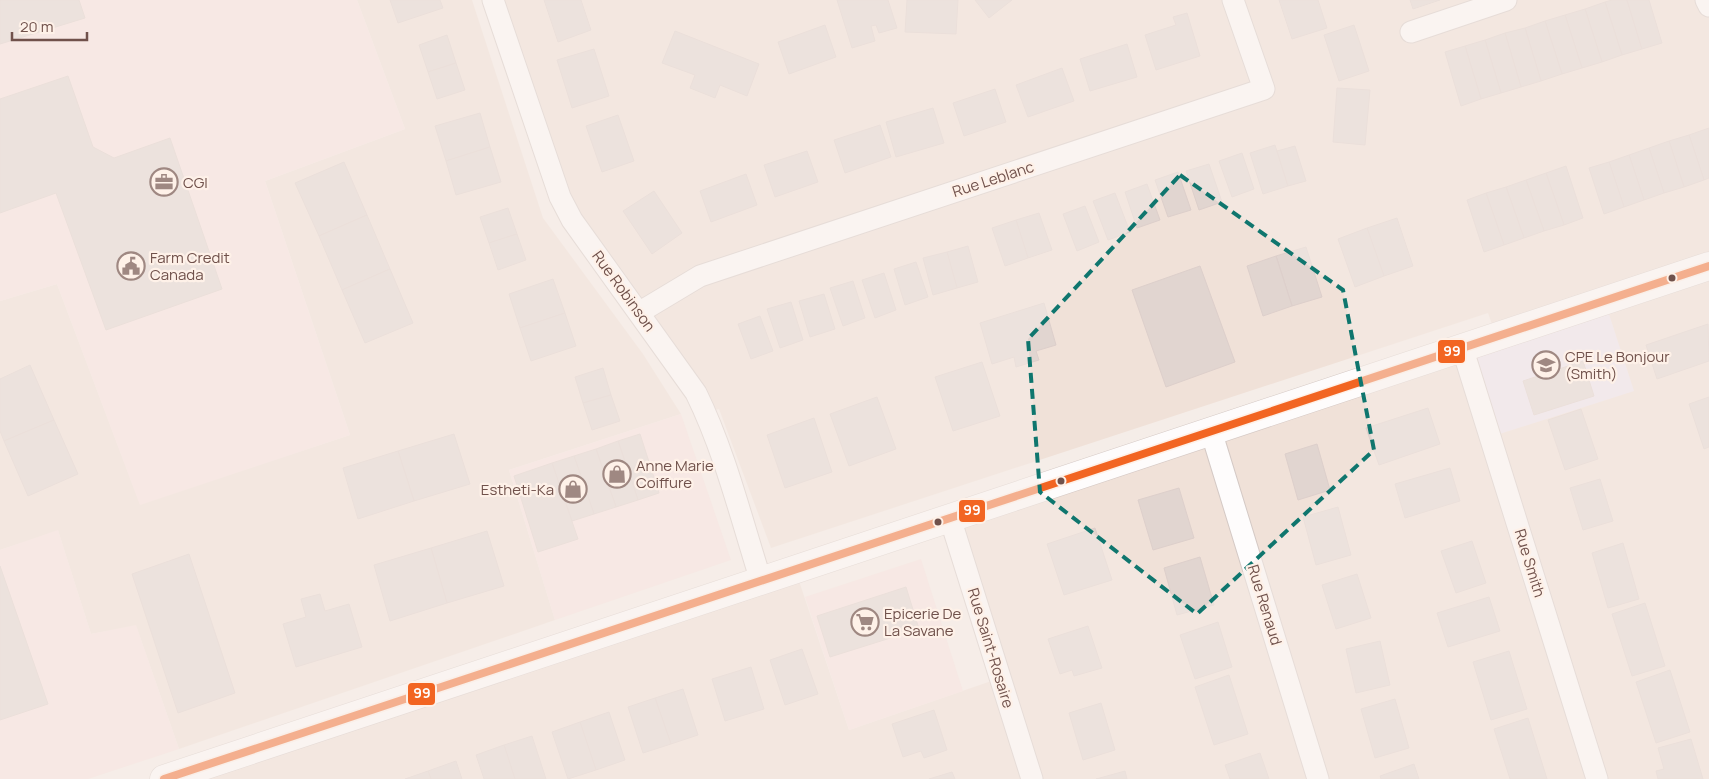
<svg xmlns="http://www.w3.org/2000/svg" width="1709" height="779" viewBox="0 0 1709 779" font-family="Manrope,sans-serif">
<rect width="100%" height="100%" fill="#f5ede8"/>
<!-- residential -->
<g fill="#f0e1d8">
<polygon points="357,0 472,0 543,218 643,354 681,414 509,470 555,620 179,749 136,626 91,634 58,531 0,550 0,301 57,284 140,504 350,435 265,181 405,129"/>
<polygon points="493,0 1706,0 1709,6 1709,779 164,779 795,569 849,730 1000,678 950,518 1496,336 1488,313 771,548 719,409 705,413 572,220"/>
</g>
<!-- commercial -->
<g fill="#f8e3df">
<polygon points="0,0 357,0 405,129 265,181 350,435 140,505 57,284 0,301"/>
<polygon points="681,414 731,560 555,620 509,470"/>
<polygon points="58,530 91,634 136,625 179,749 88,779 0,779 0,550"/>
<polygon points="921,559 963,691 849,730 805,597"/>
</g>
<!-- education -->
<polygon fill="#eee5f0" points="1605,302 1634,391 1490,437 1462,347"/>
<!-- building -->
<g fill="#e1d5d0" stroke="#ddcfcb">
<polygon points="0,0 79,0 85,18 0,44"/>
<polygon points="390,0 440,0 443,8 398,23"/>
<polygon points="544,0 581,0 591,30 558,42"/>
<polygon points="837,0 888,0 897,28 879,33 876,25 871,26 875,41 852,48"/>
<polygon points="907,0 958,0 956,34 905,32"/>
<polygon points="975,0 1012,0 989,18"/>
<polygon points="1279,0 1318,0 1327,28 1292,39"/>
<polygon points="1410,0 1440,0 1413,9"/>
<polygon points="1612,0 1627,0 1642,49 1622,55 1605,2"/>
<polygon points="1627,0 1649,0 1662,43 1642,49"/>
<polygon points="1605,2 1622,55 1602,62 1585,9"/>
<polygon points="1585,9 1602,62 1582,68 1565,15"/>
<polygon points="1187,13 1200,56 1156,70 1145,35 1176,25 1173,17"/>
<polygon points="1565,15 1582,68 1562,74 1545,21"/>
<polygon points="1545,21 1562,74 1541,81 1525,28"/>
<polygon points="825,25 836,57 789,74 778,42"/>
<polygon points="1354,25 1369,71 1339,81 1324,35"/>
<polygon points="1525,28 1541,81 1521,87 1505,33"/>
<polygon points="675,31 759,64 747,96 720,85 715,98 690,88 695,75 662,63"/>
<polygon points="1505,33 1521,87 1501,93 1485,40"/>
<polygon points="447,35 456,63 428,72 419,45"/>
<polygon points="1485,40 1501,93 1481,99 1465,46"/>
<polygon points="1127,44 1137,77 1090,91 1080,59"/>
<polygon points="1465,46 1481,99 1461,106 1445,52"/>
<polygon points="594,49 609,96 572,108 557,60"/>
<polygon points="456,63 465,90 437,99 428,72"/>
<polygon points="1062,68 1074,101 1028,117 1016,85"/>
<polygon points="68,76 93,147 114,158 170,138 222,289 106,330 56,193 0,213 0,99"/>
<polygon points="1337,88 1370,90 1365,145 1333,142"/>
<polygon points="995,89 1006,122 964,136 953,103"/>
<polygon points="933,108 944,143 896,157 886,122"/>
<polygon points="480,113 490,147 446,161 435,126"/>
<polygon points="618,115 634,161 602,172 586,126"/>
<polygon points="880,125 891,157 845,173 834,140"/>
<polygon points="1709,128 1709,178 1704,180 1689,135"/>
<polygon points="1689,135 1704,180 1684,187 1669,141"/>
<polygon points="1669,141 1684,187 1664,193 1649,148"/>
<polygon points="1275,145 1288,186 1263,194 1250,153"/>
<polygon points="1295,146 1306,181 1288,186 1277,151"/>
<polygon points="490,147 501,182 456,195 446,161"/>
<polygon points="1649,148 1664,193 1644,200 1629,155"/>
<polygon points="807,151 818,182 775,197 764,165"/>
<polygon points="1242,153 1254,189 1232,197 1219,161"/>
<polygon points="1629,155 1644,200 1624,207 1609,162"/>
<polygon points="344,162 367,215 319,236 295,183"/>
<polygon points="1609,162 1624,207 1604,214 1589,168"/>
<polygon points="1209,164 1222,202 1199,210 1186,171"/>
<polygon points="1566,166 1583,218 1564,225 1546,173"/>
<polygon points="1178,172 1191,210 1168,217 1155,180"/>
<polygon points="1546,173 1564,225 1544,231 1526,180"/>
<polygon points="746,174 757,205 711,222 700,191"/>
<polygon points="1526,180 1544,231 1524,238 1506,187"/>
<polygon points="1147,184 1160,220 1137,228 1125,192"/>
<polygon points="1506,187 1524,238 1504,245 1486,193"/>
<polygon points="654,191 682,233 652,254 623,211"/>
<polygon points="1115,193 1130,232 1108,240 1093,201"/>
<polygon points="1486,193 1504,245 1484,252 1467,200"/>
<polygon points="1085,206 1099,242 1077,251 1063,214"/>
<polygon points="508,208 517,234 489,243 480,217"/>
<polygon points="1039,213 1052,250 1028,258 1016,220"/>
<polygon points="367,215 390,269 342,290 319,236"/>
<polygon points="1397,218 1413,266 1384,276 1367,228"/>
<polygon points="1016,220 1028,258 1005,266 992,228"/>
<polygon points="1367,228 1384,276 1355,287 1338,239"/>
<polygon points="517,234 526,260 498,270 489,243"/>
<polygon points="968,246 978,282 957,288 947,252"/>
<polygon points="1306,247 1322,297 1292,306 1276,256"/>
<polygon points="947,252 957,288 933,295 923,258"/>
<polygon points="1276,256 1292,306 1263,316 1247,266"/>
<polygon points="916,262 928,297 905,305 894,269"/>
<polygon points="1200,266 1235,362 1166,387 1132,290"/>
<polygon points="390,269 413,323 365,343 342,290"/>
<polygon points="884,273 896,310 875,318 862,280"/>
<polygon points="553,279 565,313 520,328 509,294"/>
<polygon points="853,281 865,318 843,326 830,288"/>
<polygon points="824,294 835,329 810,337 799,301"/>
<polygon points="791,302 803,340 780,348 767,309"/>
<polygon points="1044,303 1056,345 1036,351 1039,360 1016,367 1014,357 992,364 980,323"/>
<polygon points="565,313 576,346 531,361 520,328"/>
<polygon points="760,316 773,351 751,359 738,324"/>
<polygon points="1708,324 1709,361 1657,379 1646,345"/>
<polygon points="1583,361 1594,396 1534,415 1523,381"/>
<polygon points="982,362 1000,416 953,431 935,377"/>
<polygon points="30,365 54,420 4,441 0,431 0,379"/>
<polygon points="603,368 611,395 583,403 575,377"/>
<polygon points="611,395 620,421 592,430 583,403"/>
<polygon points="877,397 896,449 849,466 830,414"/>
<polygon points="1709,397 1709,447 1704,449 1689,404"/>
<polygon points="1428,408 1440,444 1379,465 1366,428"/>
<polygon points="1581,409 1598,459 1565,470 1548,420"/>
<polygon points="814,418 832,472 785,488 767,435"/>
<polygon points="54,420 78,474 28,496 4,441"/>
<polygon points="454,434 470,484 414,501 398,451"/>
<polygon points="640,434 659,493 638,500 618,441"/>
<polygon points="618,441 638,500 616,507 596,449"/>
<polygon points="1317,444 1330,490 1298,500 1285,454"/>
<polygon points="596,449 616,507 594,514 574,456"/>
<polygon points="398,451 414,501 358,519 343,468"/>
<polygon points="574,456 594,514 572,521 552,463"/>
<polygon points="552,463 578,539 538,552 514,476"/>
<polygon points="1450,468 1460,501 1405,518 1395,484"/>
<polygon points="1600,479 1613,521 1583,530 1570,488"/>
<polygon points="1179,488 1194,538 1153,550 1138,500"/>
<polygon points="1338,507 1351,555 1316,565 1303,517"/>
<polygon points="1095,528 1112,580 1064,595 1047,544"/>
<polygon points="487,531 504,586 447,603 431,548"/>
<polygon points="1472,541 1486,583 1456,593 1441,551"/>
<polygon points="1623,543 1639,599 1608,608 1592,553"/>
<polygon points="431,548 447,603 390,621 374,565"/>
<polygon points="189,554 235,693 178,713 132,574"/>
<polygon points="1200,557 1214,605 1177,615 1164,568"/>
<polygon points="0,566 48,704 0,720"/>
<polygon points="1357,574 1371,618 1336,629 1322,585"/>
<polygon points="906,587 919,629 830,657 817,616"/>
<polygon points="320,594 325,611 349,604 362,647 296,667 283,624 306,617 301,599"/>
<polygon points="1489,597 1500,631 1448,647 1437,613"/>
<polygon points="1645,603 1665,666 1632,676 1612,614"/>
<polygon points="1218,622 1232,667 1195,679 1180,635"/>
<polygon points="1088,626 1102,668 1074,676 1072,670 1060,674 1048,639"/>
<polygon points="1380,641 1390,685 1356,693 1346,649"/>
<polygon points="802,649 818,694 785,705 770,660"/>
<polygon points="1509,651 1527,709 1491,720 1473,662"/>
<polygon points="751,667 764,709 725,721 712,679"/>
<polygon points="1670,670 1690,732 1656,743 1636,682"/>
<polygon points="1229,675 1248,734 1214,745 1195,687"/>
<polygon points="683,689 698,735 671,744 655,698"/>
<polygon points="655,698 671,744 643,753 628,707"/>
<polygon points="1395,699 1409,748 1375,758 1361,709"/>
<polygon points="1101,703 1115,750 1083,760 1069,713"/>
<polygon points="934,710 947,750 924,758 921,751 903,757 892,724"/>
<polygon points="609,712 625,760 596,770 580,722"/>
<polygon points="1528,718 1547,779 1510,779 1494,729"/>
<polygon points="580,722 596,770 568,779 552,732"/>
<polygon points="532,736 546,779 515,779 504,745"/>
<polygon points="1691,739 1703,779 1658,779 1656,771 1664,769 1658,748"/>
<polygon points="504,745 515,779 484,779 476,755"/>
<polygon points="1260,753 1269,779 1230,779 1225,765"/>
<polygon points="456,761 462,779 431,779 428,771"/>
<polygon points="1414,764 1419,779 1381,779 1380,776"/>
<polygon points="428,771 431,779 405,779"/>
<polygon points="1125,771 1127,779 1096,779"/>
<polygon points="952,772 955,779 929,779"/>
</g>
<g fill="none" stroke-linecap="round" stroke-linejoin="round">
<!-- street casing -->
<g stroke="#d4c9c5" stroke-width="23">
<g id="street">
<path d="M493,0L560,197L572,220L696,393C725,452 741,518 761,581"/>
<polyline points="1706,0 1709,6"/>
<polyline points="1411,32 1506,0"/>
<polyline points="640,312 700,276 1264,89 1233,0"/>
<polyline points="1462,347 1597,779"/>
<polyline points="1211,431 1318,779"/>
<polyline points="950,518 1032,779"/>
</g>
</g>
<!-- secondary casing -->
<g stroke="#d4c8c4" stroke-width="29">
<polyline id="secondary" points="164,779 1709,266"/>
</g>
<!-- street -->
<use href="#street" stroke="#fefcfc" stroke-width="21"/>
<!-- secondary -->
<use href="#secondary" stroke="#fefcfc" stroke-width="28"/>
<!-- bus-1 casing -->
<g stroke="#fef1e8" stroke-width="11">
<polyline id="bus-1" points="164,779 1709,266"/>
</g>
<!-- bus-1 -->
<use href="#bus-1" stroke="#f26522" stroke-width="8"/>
</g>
<!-- marked area -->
<path d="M0 0H1709V779H0ZM1180,175L1343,290L1374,450L1197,614L1040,492L1028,339Z" fill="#f5ede8" fill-opacity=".55" fill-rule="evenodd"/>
<path fill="none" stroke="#0f766e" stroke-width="4" stroke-dasharray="10 6" stroke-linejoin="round" d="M1180,175L1343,290L1374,450L1197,614L1040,492L1028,339Z"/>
<!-- icons -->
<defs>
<g id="office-ring" transform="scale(1.4375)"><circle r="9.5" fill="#fef1e8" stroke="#9f8882" stroke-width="1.5"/><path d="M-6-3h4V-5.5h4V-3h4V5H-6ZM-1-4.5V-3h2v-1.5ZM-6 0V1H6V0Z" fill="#9f8882"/></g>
<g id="civic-ring" transform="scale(1.4375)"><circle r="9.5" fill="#fef1e8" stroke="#9f8882" stroke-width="1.5"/><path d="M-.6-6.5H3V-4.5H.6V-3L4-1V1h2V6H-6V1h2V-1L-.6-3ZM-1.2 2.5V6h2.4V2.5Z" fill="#9f8882"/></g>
<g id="school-ring" transform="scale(1.4375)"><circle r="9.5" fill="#fef1e8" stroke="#9f8882" stroke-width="1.5"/><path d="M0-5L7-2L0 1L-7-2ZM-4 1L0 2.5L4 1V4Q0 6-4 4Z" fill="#9f8882"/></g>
<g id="shop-ring" transform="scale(1.4375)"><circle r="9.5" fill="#fef1e8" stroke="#9f8882" stroke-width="1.5"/><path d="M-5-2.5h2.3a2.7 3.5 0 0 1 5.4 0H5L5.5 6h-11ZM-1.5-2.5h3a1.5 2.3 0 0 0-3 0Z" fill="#9f8882"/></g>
<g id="supermarket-ring" transform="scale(1.4375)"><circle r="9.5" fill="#fef1e8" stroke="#9f8882" stroke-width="1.5"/><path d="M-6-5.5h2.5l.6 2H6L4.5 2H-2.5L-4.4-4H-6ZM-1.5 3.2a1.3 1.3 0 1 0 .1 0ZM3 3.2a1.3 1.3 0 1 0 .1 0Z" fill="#9f8882"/></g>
</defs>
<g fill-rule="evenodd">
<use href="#office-ring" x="164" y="182"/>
<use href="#civic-ring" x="131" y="266"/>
<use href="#school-ring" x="1546" y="365"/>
<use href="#shop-ring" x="617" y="474"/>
<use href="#shop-ring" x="573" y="489"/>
<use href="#supermarket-ring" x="865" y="622"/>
</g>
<!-- markers -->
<g fill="#70514b" stroke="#fef1e8" stroke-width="2">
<circle cx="1672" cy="278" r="4.5"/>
<circle cx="1061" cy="481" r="4.5"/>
<circle cx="938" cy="522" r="4.5"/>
</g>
<g text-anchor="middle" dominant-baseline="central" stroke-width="4.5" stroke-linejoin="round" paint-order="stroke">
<!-- street labels -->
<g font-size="15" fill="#70514b" stroke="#fef1e8">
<text transform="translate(993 179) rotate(-18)">Rue Leblanc</text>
<text transform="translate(624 291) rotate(54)">Rue Robinson</text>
<text transform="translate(1530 563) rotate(73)">Rue Smith</text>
<text transform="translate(1265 605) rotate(73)">Rue Renaud</text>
<text transform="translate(991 648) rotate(73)">Rue Saint-Rosaire</text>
</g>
<!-- poi labels -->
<g font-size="15" fill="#70514b" stroke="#fef1e8" text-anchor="start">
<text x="183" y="182">CGI</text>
<text x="150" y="257">Farm Credit<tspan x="150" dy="17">Canada</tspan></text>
<text x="1565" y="356">CPE Le Bonjour<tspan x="1565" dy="17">(Smith)</tspan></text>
<text x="636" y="465">Anne Marie<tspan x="636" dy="17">Coiffure</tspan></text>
<text x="554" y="489" text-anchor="end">Estheti-Ka</text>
<text x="884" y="613">Epicerie De<tspan x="884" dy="17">La Savane</tspan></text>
</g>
</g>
<g stroke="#fef1e8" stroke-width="2">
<rect x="1437" y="339" width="29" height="25" rx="5" fill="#f26522"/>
<rect x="958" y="499" width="28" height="24" rx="5" fill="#f26522"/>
<rect x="407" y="682" width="29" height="24" rx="5" fill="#f26522"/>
</g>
<g font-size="14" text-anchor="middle" font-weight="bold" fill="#fff">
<text x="1452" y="356">99</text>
<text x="972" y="515">99</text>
<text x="422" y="698">99</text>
</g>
<!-- scale -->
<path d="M12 32v8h75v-8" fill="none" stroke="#70514b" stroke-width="2.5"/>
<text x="20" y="32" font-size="15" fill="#70514b" stroke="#fef1e8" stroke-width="4" paint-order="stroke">20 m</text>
</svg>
